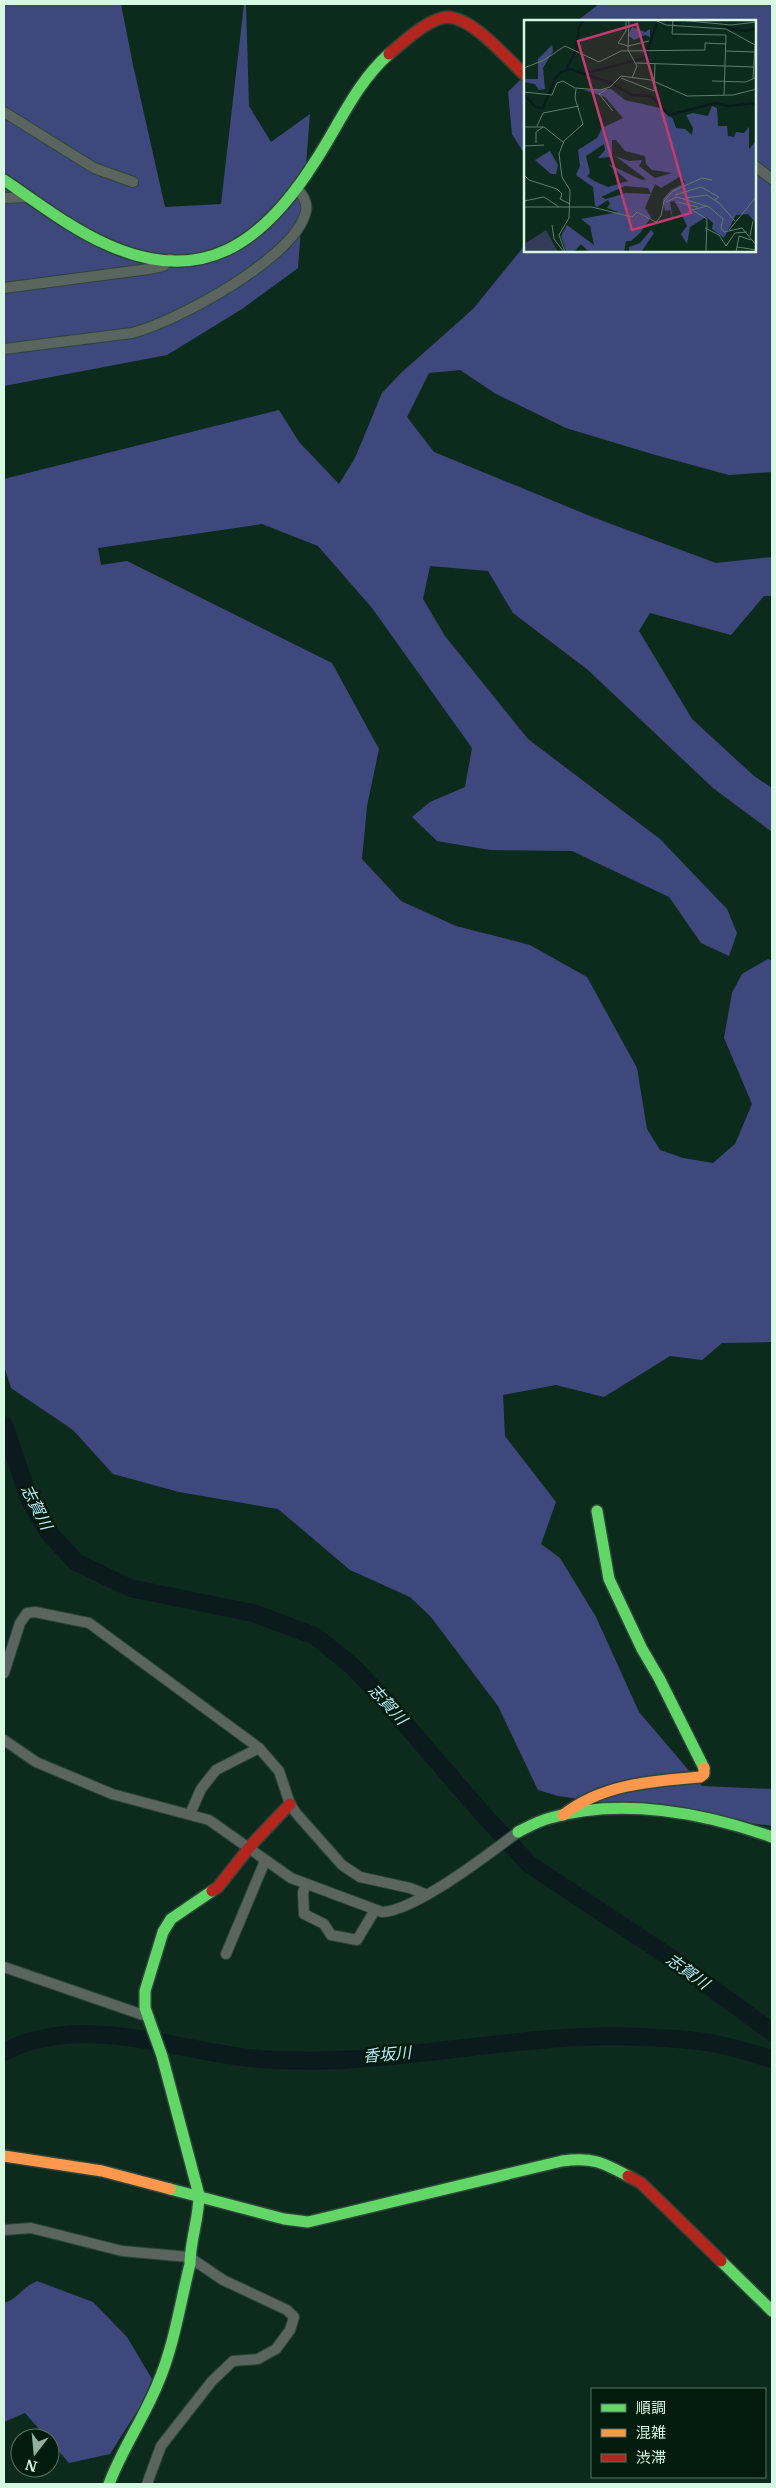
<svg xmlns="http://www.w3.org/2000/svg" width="776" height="2488" viewBox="0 0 776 2488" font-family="Merriweather,'Noto Sans JP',serif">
<rect width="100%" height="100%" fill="#0d2b1d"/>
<!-- forest -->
<g fill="#3f487d">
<polygon points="4,4 121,4 133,65 165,207 221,204 244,4 246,4 249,106 271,142 310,114 298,268 242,309 167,355 4,386"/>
<polygon points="599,4 772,4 772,472 729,475 652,454 566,428 496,394 460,370 429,373 407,417 434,452 595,518 716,563 772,557 772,596 764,596 731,635 650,613 639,631 692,719 754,776 772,788 772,832 713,788 588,670 513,613 488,571 430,566 423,599 445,636 528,739 660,839 727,909 737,933 729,956 701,943 669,897 572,851 490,850 437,841 412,817 430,802 465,787 472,748 372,608 318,546 262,524 98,548 101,565 127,561 332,663 379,749 367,806 362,859 401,901 456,926 530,945 587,977 637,1068 647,1129 660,1150 683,1158 713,1163 735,1144 752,1104 724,1038 732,993 742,974 768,959 772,961 772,1342 722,1343 702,1360 670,1356 604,1397 556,1385 503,1395 505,1436 556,1502 541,1544 560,1558 596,1617 639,1712 702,1786 772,1789 772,1826 558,1796 538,1790 498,1706 431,1617 410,1597 350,1570 278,1509 179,1492 113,1474 73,1430 11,1388 4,1366 4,479 279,410 299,442 339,484 355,458 382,393 401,373 473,309 525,245 525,251 755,251 755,21 577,21"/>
<polygon points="525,75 525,155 512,134 508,92"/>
<path d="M37,2281L93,2302L127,2337L152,2379L141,2405L110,2454L69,2463L50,2441V2438H47L25,2413L4,2422V2303C20,2298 19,2289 37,2281Z"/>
</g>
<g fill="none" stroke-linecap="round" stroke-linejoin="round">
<!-- river -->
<g stroke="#0b1b1d" stroke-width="18">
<polyline points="4,1425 30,1501 49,1533 76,1562 130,1588 253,1613 315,1636 351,1665 380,1695 481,1812 529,1864 671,1958 772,2032"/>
<path d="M4,2052C83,2011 177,2052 260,2059C388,2069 514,2031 642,2037C664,2038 690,2039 712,2043C732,2047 752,2053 772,2059"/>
</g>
<!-- street casing -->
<g stroke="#2c4539" stroke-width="12">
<g id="street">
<polyline points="4,112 94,168 133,182"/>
<polyline points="755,166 772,179"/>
<polyline points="4,198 29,197"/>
<polyline points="4,288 149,269 163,266 170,259"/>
<path d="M4,349L132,333C175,322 296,258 306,211C308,202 302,194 296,187"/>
<polyline points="4,1673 20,1623 27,1613 35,1612 89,1623 259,1748 279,1771 290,1804 296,1813 342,1865 360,1877 410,1888 425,1894"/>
<path d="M4,1740L36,1762L112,1794L209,1820L291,1878L382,1912C415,1911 489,1854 518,1832"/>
<polyline points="190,1814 201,1789 216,1770 259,1748"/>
<polyline points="306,1885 303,1892 304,1914 324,1924 331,1935 357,1940 375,1910"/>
<polyline points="226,1954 265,1861"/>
<polyline points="4,1967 149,2017"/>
<polyline points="4,2230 31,2228 122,2251 189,2257 223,2280 287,2310 294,2317 290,2330 276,2349 258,2359 233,2361 212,2381 161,2446 147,2484"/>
</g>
</g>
<!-- fast casing -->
<g stroke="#2c4539" stroke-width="14">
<g id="fast">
<path d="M4,180C37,202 70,228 106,244C202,288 263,243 314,163C338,127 356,83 389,54"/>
<polyline points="597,1511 609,1579 642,1649 659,1678 704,1768"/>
<path d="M518,1832C528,1827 538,1821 550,1818C621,1797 704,1813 772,1837"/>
<path d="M170,2189L284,2219L308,2222L562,2161C592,2157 602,2162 628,2176"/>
<polyline points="721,2261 772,2311"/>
<path d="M109,2484C122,2449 144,2418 158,2383C174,2346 180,2304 190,2264C190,2241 199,2218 199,2195L162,2056L145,2008V1991L163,1932L171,1919L212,1891"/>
</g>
</g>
<!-- slow casing -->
<g stroke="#2c4539" stroke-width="14">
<g id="slow">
<path d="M563,1815C602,1784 652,1781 700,1777L704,1774V1768"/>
<polyline points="4,2156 102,2171 170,2189"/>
</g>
</g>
<!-- jam casing -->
<g stroke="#2c4539" stroke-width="14">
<g id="jam">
<path d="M389,54C404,42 423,23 442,18C468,11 507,59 525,75"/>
<polyline points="212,1891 218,1887 253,1843 290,1804"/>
<polyline points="628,2176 641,2183 721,2261"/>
</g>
</g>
<!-- street -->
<use href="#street" stroke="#59655e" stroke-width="10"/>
<!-- fast -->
<use href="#fast" stroke="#63d668" stroke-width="11"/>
<!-- slow -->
<use href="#slow" stroke="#ff974d" stroke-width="11"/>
<!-- jam -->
<use href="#jam" stroke="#b3261e" stroke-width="11"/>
</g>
<g text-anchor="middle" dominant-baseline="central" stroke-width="5" stroke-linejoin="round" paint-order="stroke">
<!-- water labels -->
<g font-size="16" font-style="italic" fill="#baeaf8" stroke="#011c0d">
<text transform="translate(37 1507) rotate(63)">志賀川</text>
<text transform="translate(388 1704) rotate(48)">志賀川</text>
<text transform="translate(688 1971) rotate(36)">志賀川</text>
<text transform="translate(387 2054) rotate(-5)">香坂川</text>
</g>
</g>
<!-- overview -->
<g transform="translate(524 20)">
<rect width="232" height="232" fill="#0d2b1d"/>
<path d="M22,210L34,232H1L2,223Z" fill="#323b58"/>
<path d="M108,7L121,12L126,9V17L121,15L110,20L104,15ZM28,25L29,31L19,48L21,69L15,70L11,64L0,62V59H14V39ZM87,69L101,80L136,88L149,99L152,108L161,109L168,115L169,108L162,95L169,93L184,96L188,86L193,88L194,106H203L204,116L210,117L212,112L220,113L225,107V129L232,121V203L224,194L212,195L200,218L188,209L189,203L182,197L166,207L163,224L157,214L163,206L156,191L150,181L146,182L149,199L146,190L141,191L139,179L147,170L161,163L157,156L137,168L131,164L121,188L127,197L116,213L107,221H102L100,232H65L57,224L50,232L42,231L37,216L43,205L70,225L66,206L57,199L94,192L83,188L86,184L84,180L73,187L71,186L69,167L52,155L56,146L54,130L73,118L78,108L99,98L81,77L60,70ZM88,120H92L101,131L121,136L122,144L128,150L148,153L131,158L115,146L118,140L105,141L91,136L122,159L118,160L84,144L104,161L84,167L70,161L63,156L66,153L62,136L80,124L81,130L74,138L88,137ZM101,166L124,168L127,174L102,173L82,179L77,177ZM26,131L34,145L32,154H27L11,140ZM127,210L130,213L117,232H105V227L116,223Z" fill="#3f487d" fill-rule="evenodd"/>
<path fill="none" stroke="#0b1b1d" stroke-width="2.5" d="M199,7L221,11L233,8M52,30L55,7L60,0M42,49L52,31M62,53L121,38L134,0L157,4M0,75L12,87L19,88L31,59L37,52L46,49L87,63L108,75L127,76L145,95L191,83L205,86L233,83"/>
<path fill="none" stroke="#5e7d6c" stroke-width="1" d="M102,0V11L94,23L104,26L125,21M105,0L104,30L113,46L108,58M131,0L142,5L202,9L233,26M149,0L148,14L202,15M155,0L207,5L233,2M202,31L231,32M112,43L230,47M0,48L20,40L41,26L75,42L97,31L181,30V23L202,24M97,58L130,71L131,44M229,59L231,26M188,61L222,62L233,57M83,69L75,74L89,91M0,72L28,75L33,63L39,61L51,68L76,70L86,67L97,56L127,60L163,76L209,75L233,69M200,75L202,15M13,106L19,93L55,86M0,107H20L39,122M12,123V112L19,107M0,126L20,125M0,155L5,160L33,169L38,174L36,179L46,184M151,175L177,167L195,177L191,180M161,178L183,175L195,183L211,201M0,181L20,177L35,187M142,182L153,177L185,187L199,199L197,208L200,212L218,208L233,226M153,182L174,187M0,187H68L108,197L113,192L132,202L137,196L140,181L149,171L178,158L188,160M28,205L30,219L40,232M181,208L195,215L202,226L211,213L223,212M205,210L233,176M226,216L229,201M213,227L233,230M41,232L35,215L45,198L46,170L38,157L35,134L40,121L59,104L51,78L52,69M182,232L183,199L168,190L183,186M212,232L215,216L227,220"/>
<path fill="#c53a6f" fill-opacity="0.15" stroke="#c53a6f" stroke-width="2.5" d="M113,4L167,193L108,210L54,21Z"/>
<rect width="232" height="232" fill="none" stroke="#d7f9e3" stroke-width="2.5"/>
</g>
<!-- border -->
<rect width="776" height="2488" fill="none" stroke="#d7f9e3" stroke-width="10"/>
<!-- legend -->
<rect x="591" y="2388" width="175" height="90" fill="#011c0d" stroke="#577463"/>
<rect x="601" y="2404" width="25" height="8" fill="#63d668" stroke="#577463"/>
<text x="636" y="2413" font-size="15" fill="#d7f9e3">順調</text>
<rect x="601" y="2429" width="25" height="8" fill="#ff974d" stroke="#577463"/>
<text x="636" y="2438" font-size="15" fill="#d7f9e3">混雑</text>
<rect x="601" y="2454" width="25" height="8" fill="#b3261e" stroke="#577463"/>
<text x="636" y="2463" font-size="15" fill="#d7f9e3">渋滞</text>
<!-- north arrow -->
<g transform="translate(35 2453) rotate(196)"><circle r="24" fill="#011c0d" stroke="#577463"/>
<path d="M0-4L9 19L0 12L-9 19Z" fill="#90b19e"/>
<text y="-8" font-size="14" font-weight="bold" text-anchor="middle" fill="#d7f9e3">N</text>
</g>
</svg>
